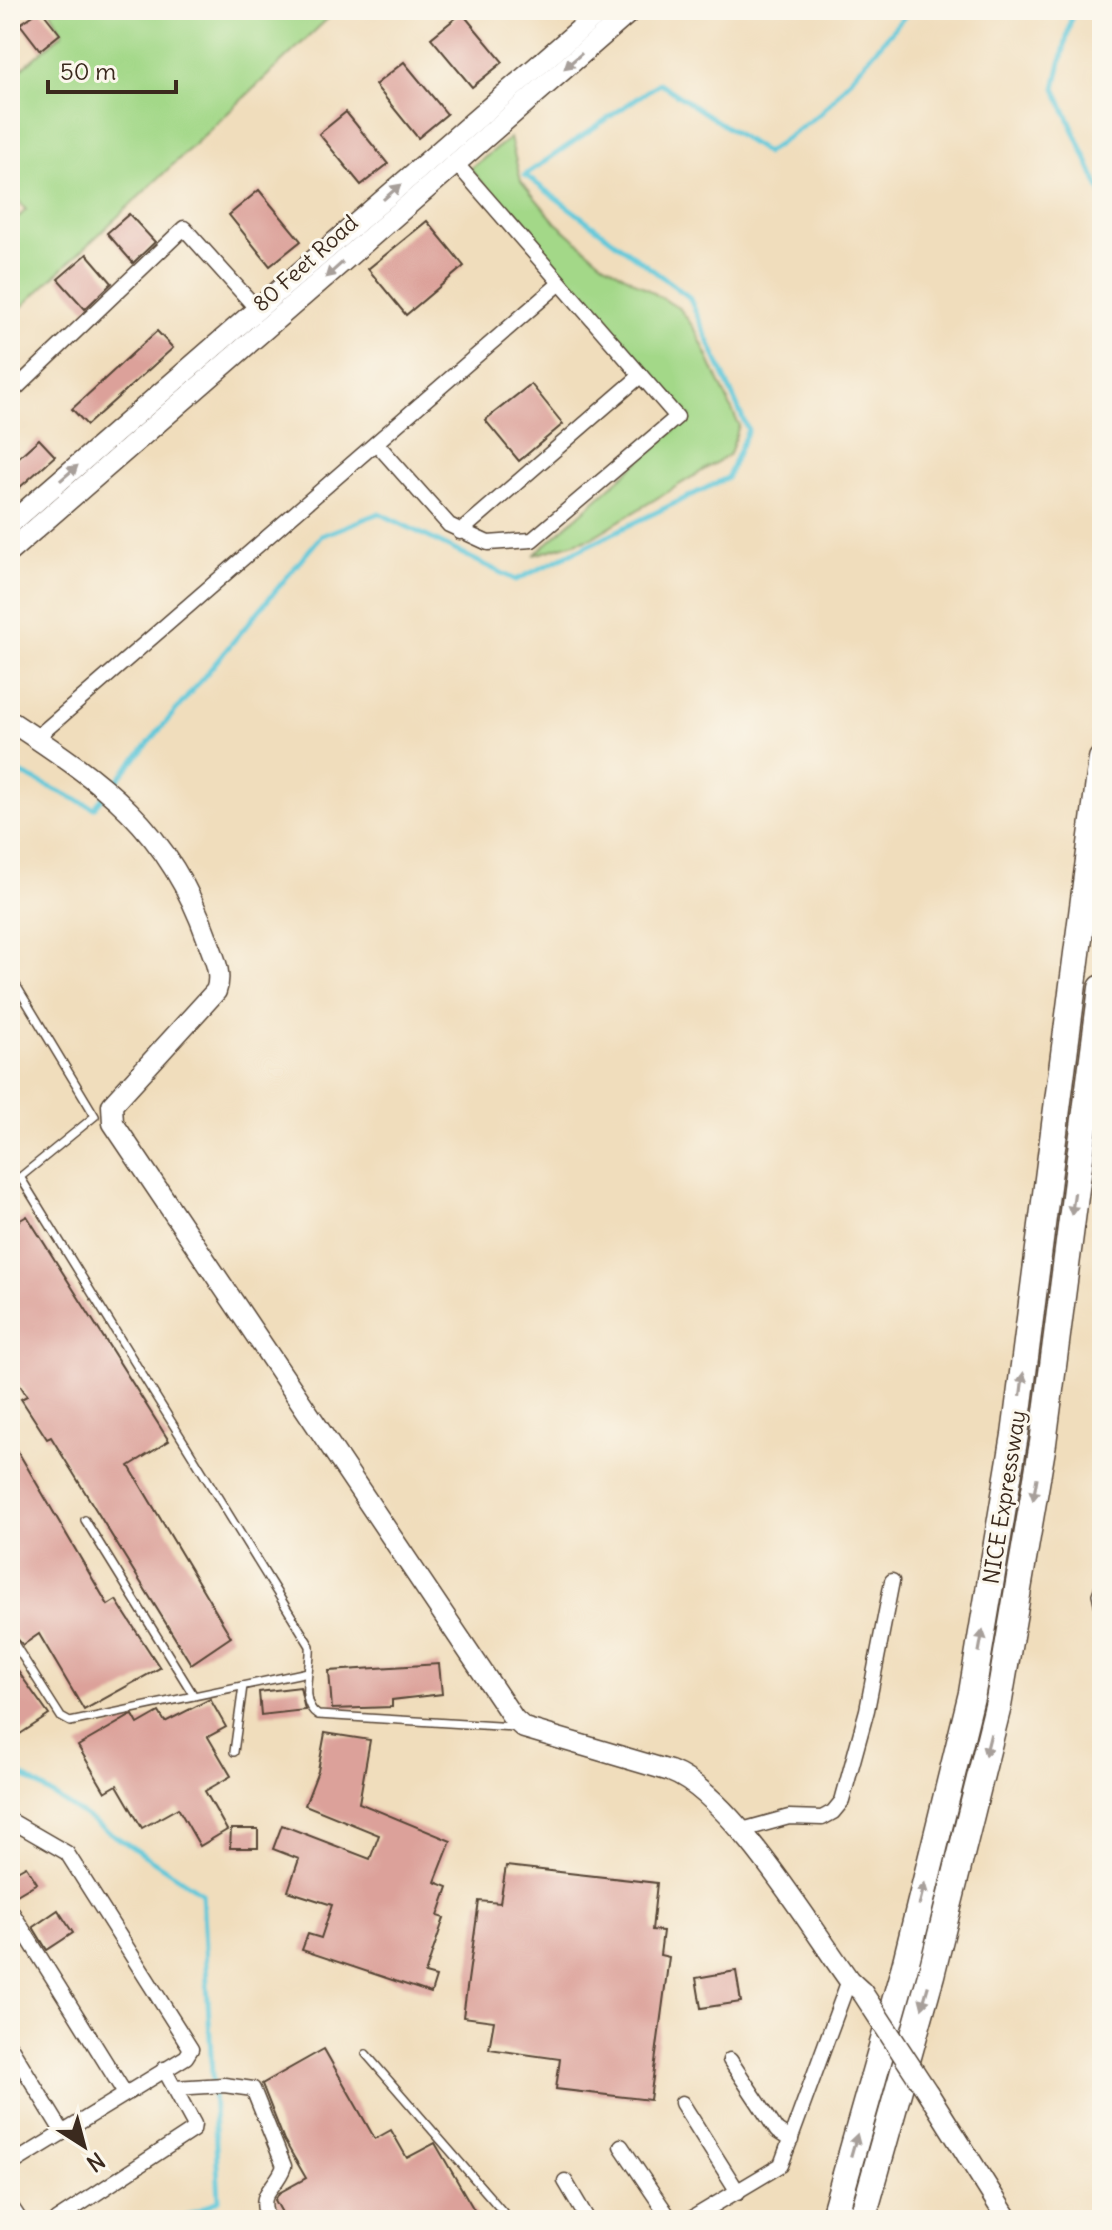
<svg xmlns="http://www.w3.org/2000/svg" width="1112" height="2230" viewBox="0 0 1112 2230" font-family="Delius,sans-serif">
<rect width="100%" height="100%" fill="#fbf7ec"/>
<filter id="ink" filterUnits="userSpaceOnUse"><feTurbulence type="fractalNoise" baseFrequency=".0125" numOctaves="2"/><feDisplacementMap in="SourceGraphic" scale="16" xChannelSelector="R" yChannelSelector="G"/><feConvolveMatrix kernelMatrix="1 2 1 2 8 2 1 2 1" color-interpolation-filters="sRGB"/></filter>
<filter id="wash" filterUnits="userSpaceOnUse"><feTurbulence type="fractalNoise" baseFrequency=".006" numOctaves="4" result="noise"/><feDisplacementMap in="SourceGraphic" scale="32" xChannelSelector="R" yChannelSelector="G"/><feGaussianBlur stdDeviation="1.8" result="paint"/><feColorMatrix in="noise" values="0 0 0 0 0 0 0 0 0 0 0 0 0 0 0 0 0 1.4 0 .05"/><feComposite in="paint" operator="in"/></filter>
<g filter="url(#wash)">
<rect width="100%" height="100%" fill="#f0ddbc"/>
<!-- green -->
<g fill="#a3d888" stroke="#6f8153" stroke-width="2">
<polygon points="50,10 337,10 10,318 10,225 26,210 10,191 10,79 63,33"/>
<polygon points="510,138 521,181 556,223 602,262 680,309 696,331 739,425 730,454 591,538 534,555 690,416 470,169"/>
</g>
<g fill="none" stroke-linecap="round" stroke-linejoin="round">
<!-- stream -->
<g stroke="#5ec7d9" stroke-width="5">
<polyline points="1073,10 1055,88 1102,194"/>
<polyline points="10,768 94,808 105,795"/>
<polyline points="112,787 321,536 379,513 516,580 727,478 748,430 689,297 525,175 659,83 766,153 821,113 910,10"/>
<polyline points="10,1767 202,1893 219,2200 179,2220"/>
</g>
</g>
<g id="blocks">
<!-- building -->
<g fill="#dca19a">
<polygon points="41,10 60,34 40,50 20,24"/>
<polygon points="462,13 503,62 472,87 431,38"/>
<polygon points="404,62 447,114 418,138 375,85"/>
<polygon points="346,112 388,164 361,185 319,134"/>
<polygon points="259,190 301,241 270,266 229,215"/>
<polygon points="129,214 155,242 133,263 107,233"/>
<polygon points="427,221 464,266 406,315 368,269"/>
<polygon points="87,254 112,283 85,309 58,279"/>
<polygon points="157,331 173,348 87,425 72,409"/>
<polygon points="531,384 563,424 519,461 485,420"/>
<polygon points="39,439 55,456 10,496 10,465"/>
<polygon points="27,1216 169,1441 129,1466 231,1637 191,1664 51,1437 47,1439 21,1399 27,1396 10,1369 10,1226"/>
<polygon points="10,1438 108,1605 116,1600 160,1668 84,1710 39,1634 23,1645 10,1631"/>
<polygon points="10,1660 49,1715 20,1734 10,1720"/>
<polygon points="439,1664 442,1694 392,1700 392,1707 332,1709 329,1671"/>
<polygon points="300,1687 305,1710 261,1715 259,1692"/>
<polygon points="210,1699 226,1727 208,1737 231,1776 205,1791 227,1830 200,1846 178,1808 142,1828 117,1785 105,1792 78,1746 130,1716 133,1715 138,1724 159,1712 165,1722"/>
<polygon points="325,1733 370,1740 359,1803 451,1841 435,1882 448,1887 438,1916 444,1918 425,1974 436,1977 431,1993 302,1950 308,1934 321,1938 332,1905 288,1891 299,1859 273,1849 282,1825 370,1859 379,1835 305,1805 318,1771"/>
<polygon points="231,1829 258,1829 258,1848 230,1848"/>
<polygon points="26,1866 37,1883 10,1899 10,1875"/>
<polygon points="506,1866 657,1883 652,1930 663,1931 660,1955 669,1957 650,2100 556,2089 560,2059 489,2049 494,2021 463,2017 479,1901 500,1903"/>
<polygon points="58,1910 73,1933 47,1950 33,1927"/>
<polygon points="736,1971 741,2002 701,2008 696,1978"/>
<polygon points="324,2049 375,2139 391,2130 407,2158 435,2143 480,2220 286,2220 275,2200 279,2193 306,2178 284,2140 262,2084"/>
</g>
</g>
</g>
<g filter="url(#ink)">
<use href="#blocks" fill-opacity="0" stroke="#564536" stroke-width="2"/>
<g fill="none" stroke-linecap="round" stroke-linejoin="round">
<!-- lane casing -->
<g stroke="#564536" stroke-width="10">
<g id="lane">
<polyline points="10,975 95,1116 19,1178"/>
<path d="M10,1176L22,1180L310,1646C312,1667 297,1702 318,1715L514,1727"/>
<polyline points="85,1520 194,1696"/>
<polyline points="1102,1579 1096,1594 1102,1621"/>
<polyline points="10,1637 61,1717 70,1722 308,1672"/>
<polyline points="234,1752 243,1686"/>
<polyline points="366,2054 510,2220"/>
</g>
</g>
<!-- street casing -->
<g stroke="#564536" stroke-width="17">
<g id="street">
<polyline points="10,11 11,10"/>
<polyline points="10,394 184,228 257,309"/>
<polyline points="377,444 449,525 488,543 532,540 677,417 455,162"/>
<polyline points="460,532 639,377"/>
<polyline points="36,738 559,284"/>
<polyline points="10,1820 67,1853 191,2049 186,2057 10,2165"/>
<polyline points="742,1830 789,1817 822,1818 833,1812 842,1801 867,1710 892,1581"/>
<polyline points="10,1909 124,2092"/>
<polyline points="10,2046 62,2131"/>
<polyline points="730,2060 777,2131 791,2140"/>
<path d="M174,2088L224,2085L253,2089L284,2166C276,2190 256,2190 268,2220"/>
<polyline points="682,2103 738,2192"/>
<polyline points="621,2146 671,2220"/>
<polyline points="565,2181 588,2220"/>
<polyline points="10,2205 20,2220"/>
<polyline points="56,2220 193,2130 194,2124 164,2069"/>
<polyline points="689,2220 781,2165 849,1980"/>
</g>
</g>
<!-- secondary casing -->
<g stroke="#564536" stroke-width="23">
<g id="secondary">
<polyline points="10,524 602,10"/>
<polyline points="10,551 632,10"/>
<path d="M10,721C103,782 169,829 207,938C213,956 223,973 216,991L112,1105L113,1123L514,1719L524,1728L670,1771C730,1793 810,1926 849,1980L862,1992"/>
<polyline points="928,2093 1008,2220"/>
</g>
</g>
<!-- highway casing -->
<g stroke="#564536" stroke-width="29">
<g id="highway">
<polyline points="833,2220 905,1966 972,1693 1015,1435 1102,759"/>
<polyline points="862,2220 931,1975 998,1706 1043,1443 1102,988"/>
</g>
</g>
<!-- lane -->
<use href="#lane" stroke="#fff" stroke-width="7"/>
<!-- street -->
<use href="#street" stroke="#fff" stroke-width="14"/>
<!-- secondary -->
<use href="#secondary" stroke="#fff" stroke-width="20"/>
<!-- highway -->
<use href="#highway" stroke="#fff" stroke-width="26"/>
<!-- secondary-bridge casing -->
<g stroke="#564536" stroke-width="23" stroke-linecap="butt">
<polyline id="secondary-bridge" points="862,1992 928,2093"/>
</g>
<!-- secondary-bridge -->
<use href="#secondary-bridge" stroke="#fff" stroke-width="20"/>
</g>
<!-- one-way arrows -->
<defs><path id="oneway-solid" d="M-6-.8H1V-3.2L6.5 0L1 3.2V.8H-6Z" transform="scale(2)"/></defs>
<g fill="#a79f9a">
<use href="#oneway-solid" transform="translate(573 61) rotate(139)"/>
<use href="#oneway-solid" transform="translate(392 192) rotate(-41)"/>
<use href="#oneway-solid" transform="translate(334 270) rotate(138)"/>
<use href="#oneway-solid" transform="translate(69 473) rotate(-41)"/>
<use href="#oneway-solid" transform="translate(1073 1204) rotate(98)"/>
<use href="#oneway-solid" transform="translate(1022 1384) rotate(-83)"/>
<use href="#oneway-solid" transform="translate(1035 1489) rotate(100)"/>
<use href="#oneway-solid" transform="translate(981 1641) rotate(-80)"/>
<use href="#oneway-solid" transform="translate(988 1745) rotate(104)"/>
<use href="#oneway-solid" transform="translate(922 1894) rotate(-76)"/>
<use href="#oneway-solid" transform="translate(925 1997) rotate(106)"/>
<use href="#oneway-solid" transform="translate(854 2145) rotate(-74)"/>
</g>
</g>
<g text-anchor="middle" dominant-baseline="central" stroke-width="6" stroke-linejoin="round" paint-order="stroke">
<!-- street labels -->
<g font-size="22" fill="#3b2a1e" stroke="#fbf7ec">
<text transform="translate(305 263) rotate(-42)">80 Feet Road</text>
<text transform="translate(1004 1497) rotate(-81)">NICE Expressway</text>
</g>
</g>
<!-- margin -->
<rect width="1112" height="2230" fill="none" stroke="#fbf7ec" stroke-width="40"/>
<!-- north arrow -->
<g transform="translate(84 2146) rotate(144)" stroke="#fbf7ec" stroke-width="6" paint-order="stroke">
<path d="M0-6L14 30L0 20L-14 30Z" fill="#3b2a1e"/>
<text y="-12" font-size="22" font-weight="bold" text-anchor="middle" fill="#3b2a1e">N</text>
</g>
<!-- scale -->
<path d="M48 80v12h128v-12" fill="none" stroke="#3b2a1e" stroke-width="4"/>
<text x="60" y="80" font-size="24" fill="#3b2a1e" stroke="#fbf7ec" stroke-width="6" paint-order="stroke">50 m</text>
</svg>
